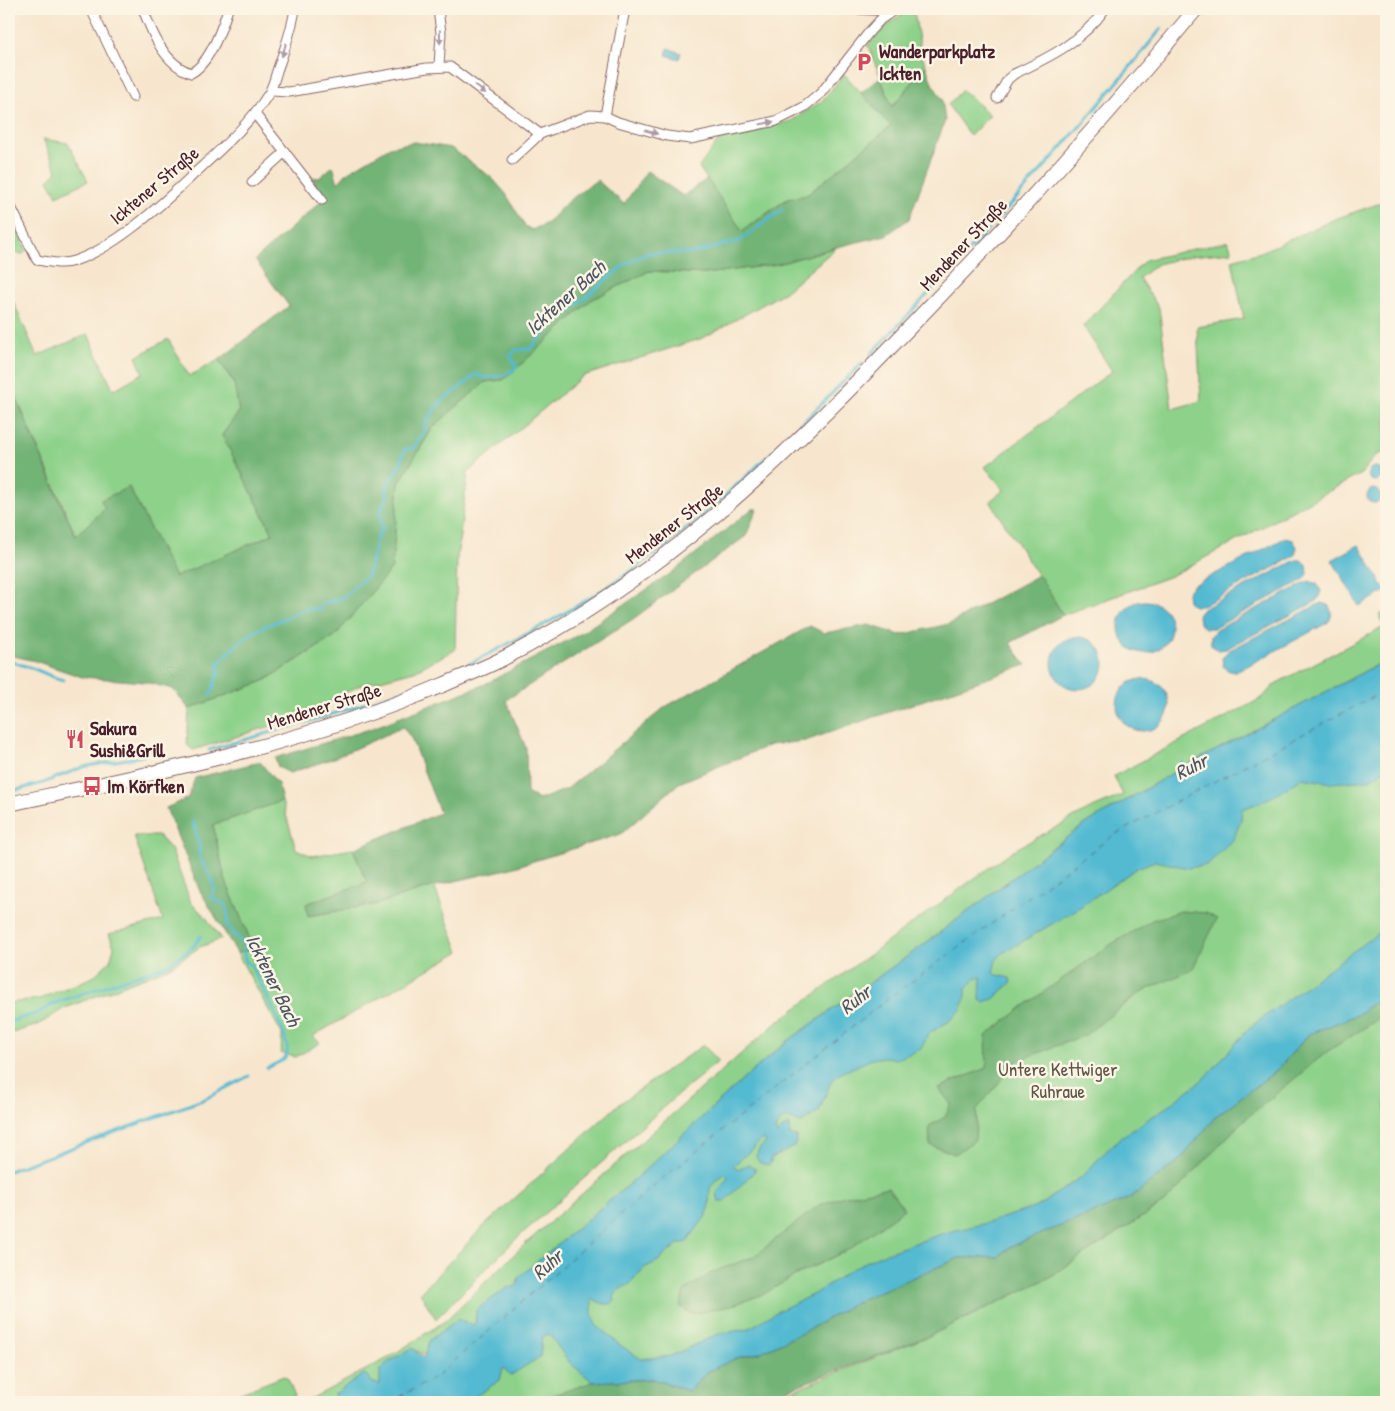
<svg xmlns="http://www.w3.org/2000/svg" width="1395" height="1411" viewBox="0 0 1395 1411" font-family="'Patrick Hand',sans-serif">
<rect width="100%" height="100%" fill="#fcf5e5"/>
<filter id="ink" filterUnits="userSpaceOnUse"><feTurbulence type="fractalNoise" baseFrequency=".02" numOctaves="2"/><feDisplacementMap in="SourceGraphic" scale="10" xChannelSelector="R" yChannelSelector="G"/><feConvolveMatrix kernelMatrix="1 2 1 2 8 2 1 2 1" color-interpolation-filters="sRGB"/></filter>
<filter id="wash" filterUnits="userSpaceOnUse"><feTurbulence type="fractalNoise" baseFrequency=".0096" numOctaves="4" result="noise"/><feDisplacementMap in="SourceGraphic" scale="20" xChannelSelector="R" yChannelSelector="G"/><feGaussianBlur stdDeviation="1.12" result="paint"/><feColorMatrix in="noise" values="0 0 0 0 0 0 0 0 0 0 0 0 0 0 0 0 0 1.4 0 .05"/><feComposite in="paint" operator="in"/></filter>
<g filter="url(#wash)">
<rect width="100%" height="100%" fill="#f7e6cd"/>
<!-- green -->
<g fill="#8dd18a" stroke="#6c785a">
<path d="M912,9H916L914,12L922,56L926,66L892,107L868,45C881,29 894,18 912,9Z"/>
<polygon points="844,74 892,126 807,195 787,199 742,231 699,167 719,140 791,121 822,101"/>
<polygon points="962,90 990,115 970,136 948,105"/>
<polygon points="43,139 68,143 88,181 57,196 48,180 57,171"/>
<polygon points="1386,201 1386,451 1375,456 1361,474 1171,576 1063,615 990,501 1004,490 985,467 1112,371 1083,326 1145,260 1228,241 1232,252 1191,256 1157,264 1139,278 1159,308 1172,409 1201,401 1197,327 1244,319 1232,260 1261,252 1335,219"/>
<polygon points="9,212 27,250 23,254 9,253"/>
<polygon points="837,247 785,292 703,338 583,376 468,472 457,558 455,650 414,671 358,686 307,715 193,750 187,745 189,709 264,681 335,636 392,568 399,483 433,427 485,382 503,380 517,368 591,300 649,271 705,274 778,264"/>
<polygon points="9,292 37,356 88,334 113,390 143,373 136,357 168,339 189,376 219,360 234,383 239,412 222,435 273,534 175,577 101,500 105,509 76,536 9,381"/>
<polygon points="1386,611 1386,660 1173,773 1087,823 1059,843 922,946 785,1043 747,1076 634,1180 518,1278 518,1284 475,1316 476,1322 472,1325 458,1319 429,1341 425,1356 412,1348 387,1363 380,1384 372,1383 369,1377 335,1394 338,1402 305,1402 388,1358 445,1321 524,1245 776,1023 1012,851 1088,810 1123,795 1114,776 1262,698 1275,684 1384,627 1380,615"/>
<polygon points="1386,715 1386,1402 783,1402 786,1393 929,1336 1048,1278 1165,1202 1220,1144 1163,1202 692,1402 396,1402 962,953"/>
<polygon points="282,801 296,849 312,856 353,849 367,882 307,904 308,916 377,904 434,886 459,952 313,1036 320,1043 296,1057 281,1053 282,1034 237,953 254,949 225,879 213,825"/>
<polygon points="134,836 159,836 171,849 191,903 205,916 221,939 200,947 168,968 63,1009 38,1025 9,1034 9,1003 39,999 93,977 110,961 114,947 109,934 163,920"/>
<polygon points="703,1045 719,1061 675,1097 515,1240 436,1319 420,1293 483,1227 618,1105"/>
<polygon points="284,1376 288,1379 295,1396 282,1402 218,1402"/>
</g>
<!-- forest -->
<g fill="#72b376" stroke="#5e6950">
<polygon points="926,66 932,83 942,99 945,121 909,219 886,235 837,247 778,264 705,274 649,271 591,300 517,368 503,380 485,382 433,427 399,483 392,568 335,636 264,681 189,709 173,689 145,682 82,677 35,661 9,655 9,381 75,536 105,509 101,500 129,487 175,577 273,534 222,435 239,412 234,383 219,360 289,306 255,260 326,197 310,177 319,178 333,166 338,183 348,172 390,147 414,142 451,148 492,178 506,194 525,226 532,230 547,223 567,202 597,180 624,204 647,171 683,196 707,179 742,231 788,199 807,195 891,126 861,93 880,77 892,107"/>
<polygon points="752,509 757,509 746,536 633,619 506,700 526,748 527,793 539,800 567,789 665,707 810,626 824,633 869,625 900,635 949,624 1039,575 1063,615 1010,643 1026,665 805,741 770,745 679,783 621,834 511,868 434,886 377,904 308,916 306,904 367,882 353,849 440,813 411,738 403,727 334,758 290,773 278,767 275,758 370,729 483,685 580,634 670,574"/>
<polygon points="260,762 278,784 282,801 213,825 225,879 254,949 237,953 199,889 166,808 188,798 195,778"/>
<polygon points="1181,911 1206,913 1217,919 1192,970 1141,992 1085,1035 1017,1061 977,1109 975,1140 955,1154 930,1145 929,1126 945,1117 951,1104 939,1089 949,1083 987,1068 986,1036 1024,1006 1110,945 1152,920"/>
<polygon points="1386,994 1386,1014 1328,1051 1243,1121 1165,1202 1048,1278 929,1336 786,1390 783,1402 535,1402 538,1400 593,1382 653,1379 689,1391 707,1372 736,1358 759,1353 806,1331 864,1298 959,1258 999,1257 1004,1251 1021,1242 1130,1198 1181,1159 1216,1116 1277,1070 1309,1034 1357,1015"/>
<polygon points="888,1187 904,1209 850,1249 796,1275 764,1294 730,1306 691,1314 680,1306 684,1291 713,1272 753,1257 819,1205 841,1197"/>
</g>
<!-- water -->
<g fill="#53bad1" stroke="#4e6c7e">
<polygon points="668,48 681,53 679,59 666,55"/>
<circle cx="1375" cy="474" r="7"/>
<circle cx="1374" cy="496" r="7"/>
<polygon points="1285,538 1293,540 1297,547 1295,555 1291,558 1202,606 1194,606 1188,601 1187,593 1192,586"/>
<polygon points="1359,545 1386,591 1359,606 1332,560"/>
<polygon points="1296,560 1301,560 1307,565 1308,574 1303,580 1214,628 1205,628 1199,623 1198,615 1203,609"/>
<polygon points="1309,581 1317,584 1321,591 1318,599 1315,602 1226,649 1218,650 1211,645 1211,636 1216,630"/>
<circle cx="1145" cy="627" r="26"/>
<polygon points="1321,603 1328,605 1332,612 1330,620 1327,623 1238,671 1229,671 1223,666 1222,658 1228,651"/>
<circle cx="1078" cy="663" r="26"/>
<path d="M1386,660V769L1369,780L1331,783L1302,778C1284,791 1264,802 1242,809L1241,820L1233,840L1207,865L1188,868L1155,861L1137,868L1077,909L1003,953L996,960L993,973L997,975L1010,978L1011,983L993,999L984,1002L980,1000L981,977H977L966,989V996L960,1011L948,1022L929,1033L921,1049L897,1059L886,1057L872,1059L839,1074L832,1079L819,1111L802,1123C790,1121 783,1111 775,1131L778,1134L783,1128L790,1125V1136L797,1137L794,1147L771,1158V1162L769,1165L760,1163L756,1157L759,1149L766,1142L765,1140L763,1139L734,1165L735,1167L738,1169L748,1164L755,1168V1171L725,1201H719L717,1193L728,1177L725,1174L716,1180L710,1188L709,1209L706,1216L687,1242L678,1244L658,1261L644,1268L630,1284L617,1291L614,1297L615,1301C608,1308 600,1302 592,1299V1315L596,1325L620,1345L641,1359L671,1356L718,1334L748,1329L778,1311L814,1294L855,1267L878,1256L944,1233L983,1224L1037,1207L1084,1175L1100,1157L1120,1138L1168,1106L1206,1077L1249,1028L1386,927V994L1357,1015L1309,1034L1277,1070L1216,1116L1181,1159L1130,1198L1021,1242L1004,1251L999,1257L959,1258L864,1298L806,1331L759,1353L736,1358L707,1372L689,1391L653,1379L593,1382L569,1362L549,1334L542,1337L540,1357L511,1375L503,1368L500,1380L467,1402H338L335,1394L364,1374L369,1377L372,1383L380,1384V1370L387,1363L412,1348L424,1358L429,1341L458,1319L472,1325L476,1322V1310L507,1288L514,1287L518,1284V1278L634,1180L747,1076L785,1043L922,946L1059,843L1087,823L1173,773Z"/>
<circle cx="1143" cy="705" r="26"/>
</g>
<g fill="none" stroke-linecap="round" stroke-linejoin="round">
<!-- stream -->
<g stroke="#53bad1" stroke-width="3">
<path d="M871,354C971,249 1070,143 1161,29"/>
<polyline points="9,661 32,668 56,678 64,680"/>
<path d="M210,695L219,672V662L243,639L261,628L307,609H320L322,604L342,598L368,575L378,534L383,529C377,519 381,505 388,497C384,481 393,479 399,467C403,460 400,453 407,448L412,449L425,432V424L437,405L477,374L483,378L506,375L517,367L510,356L516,350L530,349L549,328L624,265L648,253H693L739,241L783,209"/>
<path d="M209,750C292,726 376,704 456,670C472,663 488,654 504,646C553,621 600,594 644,562C723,503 793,433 862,363"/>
<polyline points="1181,771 1182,762"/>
<polyline points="9,792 43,783 83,767 143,756"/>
<path d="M193,821L199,845L200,859L210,875L215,888L211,898L226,905L228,917L227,925L244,946L243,951L246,962L251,965C258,980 295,1044 286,1056C283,1062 272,1065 267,1068"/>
<polyline points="9,1022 38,1013 55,1003 167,965 193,947 201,936"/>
<polyline points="9,1171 205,1099 249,1076"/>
</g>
<!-- ferry -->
<polyline stroke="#4d5565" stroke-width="1" stroke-dasharray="6 5" stroke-linecap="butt" points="389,1402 435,1378 658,1182 885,1001 1114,835 1386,690"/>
</g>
</g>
<g filter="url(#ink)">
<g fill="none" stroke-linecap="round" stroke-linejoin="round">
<!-- minor casing -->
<g stroke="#876564" stroke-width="11">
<g id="minor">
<polyline points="9,9 11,9"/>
<polyline points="91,9 133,97"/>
<path d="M143,9C152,33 164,64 191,73C209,64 222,28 228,9"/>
<polyline points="438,9 441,33 439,66"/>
<polyline points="853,9 891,11"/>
<polyline points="271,91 289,92 427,68 450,67 540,134 590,115 605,116 618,122 667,136 690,139 776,121 804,107 821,93 870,31 881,19 896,9"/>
<path d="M997,98L1008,79L1014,74C1048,58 1083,41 1105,9"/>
<polyline points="255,114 322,200"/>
<polyline points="605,116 625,9"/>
<polyline points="512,160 540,134"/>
<polyline points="252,182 285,152"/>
<path d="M9,203L37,260C49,262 62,265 74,261C117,247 162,204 194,174C221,149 250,124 269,93C273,86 275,78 277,71C284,51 292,30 295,9"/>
</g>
</g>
<!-- secondary casing -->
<g stroke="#876564" stroke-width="16">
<path id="secondary" d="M9,804C155,773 304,744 443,685C461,677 480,670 498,661C658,582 787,456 909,328C1009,225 1105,119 1196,9"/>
</g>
<!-- minor -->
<use href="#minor" stroke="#fff" stroke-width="9"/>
<!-- secondary -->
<use href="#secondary" stroke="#fff" stroke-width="14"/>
</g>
<!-- one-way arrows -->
<defs><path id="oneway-solid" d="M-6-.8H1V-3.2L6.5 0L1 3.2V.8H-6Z" transform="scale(1.25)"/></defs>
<g fill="#ae9aa0">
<use href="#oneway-solid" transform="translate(440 37) rotate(89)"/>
<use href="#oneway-solid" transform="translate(284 50) rotate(107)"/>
<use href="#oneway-solid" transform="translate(480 89) rotate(37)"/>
<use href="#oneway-solid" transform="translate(767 123) rotate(-11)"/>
<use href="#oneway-solid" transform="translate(651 132) rotate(16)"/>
</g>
</g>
<!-- icons -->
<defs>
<g id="parking-bare" transform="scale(1.5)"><path d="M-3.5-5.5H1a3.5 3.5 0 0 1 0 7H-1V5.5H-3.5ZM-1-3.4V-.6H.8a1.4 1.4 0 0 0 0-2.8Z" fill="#d1495b" stroke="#fcf5e5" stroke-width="2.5" paint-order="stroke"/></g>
<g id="restaurant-bare" transform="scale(1.5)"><path d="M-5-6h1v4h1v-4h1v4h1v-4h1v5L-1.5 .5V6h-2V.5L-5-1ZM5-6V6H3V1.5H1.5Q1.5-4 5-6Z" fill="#d1495b" stroke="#fcf5e5" stroke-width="2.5" paint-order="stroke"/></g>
<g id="bus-bare" transform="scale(1.5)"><path d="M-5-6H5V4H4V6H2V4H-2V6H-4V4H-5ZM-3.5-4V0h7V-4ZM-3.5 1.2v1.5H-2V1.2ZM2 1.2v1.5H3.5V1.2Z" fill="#d1495b" stroke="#fcf5e5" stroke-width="2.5" paint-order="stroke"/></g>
</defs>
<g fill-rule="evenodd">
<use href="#parking-bare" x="864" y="62"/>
<use href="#restaurant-bare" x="75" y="739"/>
<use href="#bus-bare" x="92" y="786"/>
</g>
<g text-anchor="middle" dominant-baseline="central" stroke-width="5" stroke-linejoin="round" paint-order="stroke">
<!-- poi labels -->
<g font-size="19" font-weight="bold" fill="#4a1f2b" stroke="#fcf5e5" text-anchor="start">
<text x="879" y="51">Wanderparkplatz<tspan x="879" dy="22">Ickten</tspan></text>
<text x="90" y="728">Sakura<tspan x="90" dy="22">Sushi&amp;Grill</tspan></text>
<text x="107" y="786">Im Körfken</text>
</g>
<!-- street labels -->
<g font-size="19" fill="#4a1f2b" stroke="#fcf5e5">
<text transform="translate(154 185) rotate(-40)">Icktener Straße</text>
<text transform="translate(963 244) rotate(-47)">Mendener Straße</text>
<text transform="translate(674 523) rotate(-38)">Mendener Straße</text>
<text transform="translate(324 706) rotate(-17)">Mendener Straße</text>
</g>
<!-- park labels -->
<g font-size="19" fill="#5e5448" stroke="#fcf5e5">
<text x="1058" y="1069">Untere Kettwiger<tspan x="1058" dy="22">Ruhraue</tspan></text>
</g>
<!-- water labels -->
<g font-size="20" font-style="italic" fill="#4d5565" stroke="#fcf5e5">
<text transform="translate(565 297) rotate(-42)">Icktener Bach</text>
<text transform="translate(1191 766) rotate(-27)">Ruhr</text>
<text transform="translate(274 980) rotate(64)">Icktener Bach</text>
<text transform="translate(855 999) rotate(-38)">Ruhr</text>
<text transform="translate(547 1264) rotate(-42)">Ruhr</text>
</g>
</g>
<!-- margin -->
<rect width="1395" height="1411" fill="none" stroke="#fcf5e5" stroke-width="30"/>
</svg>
